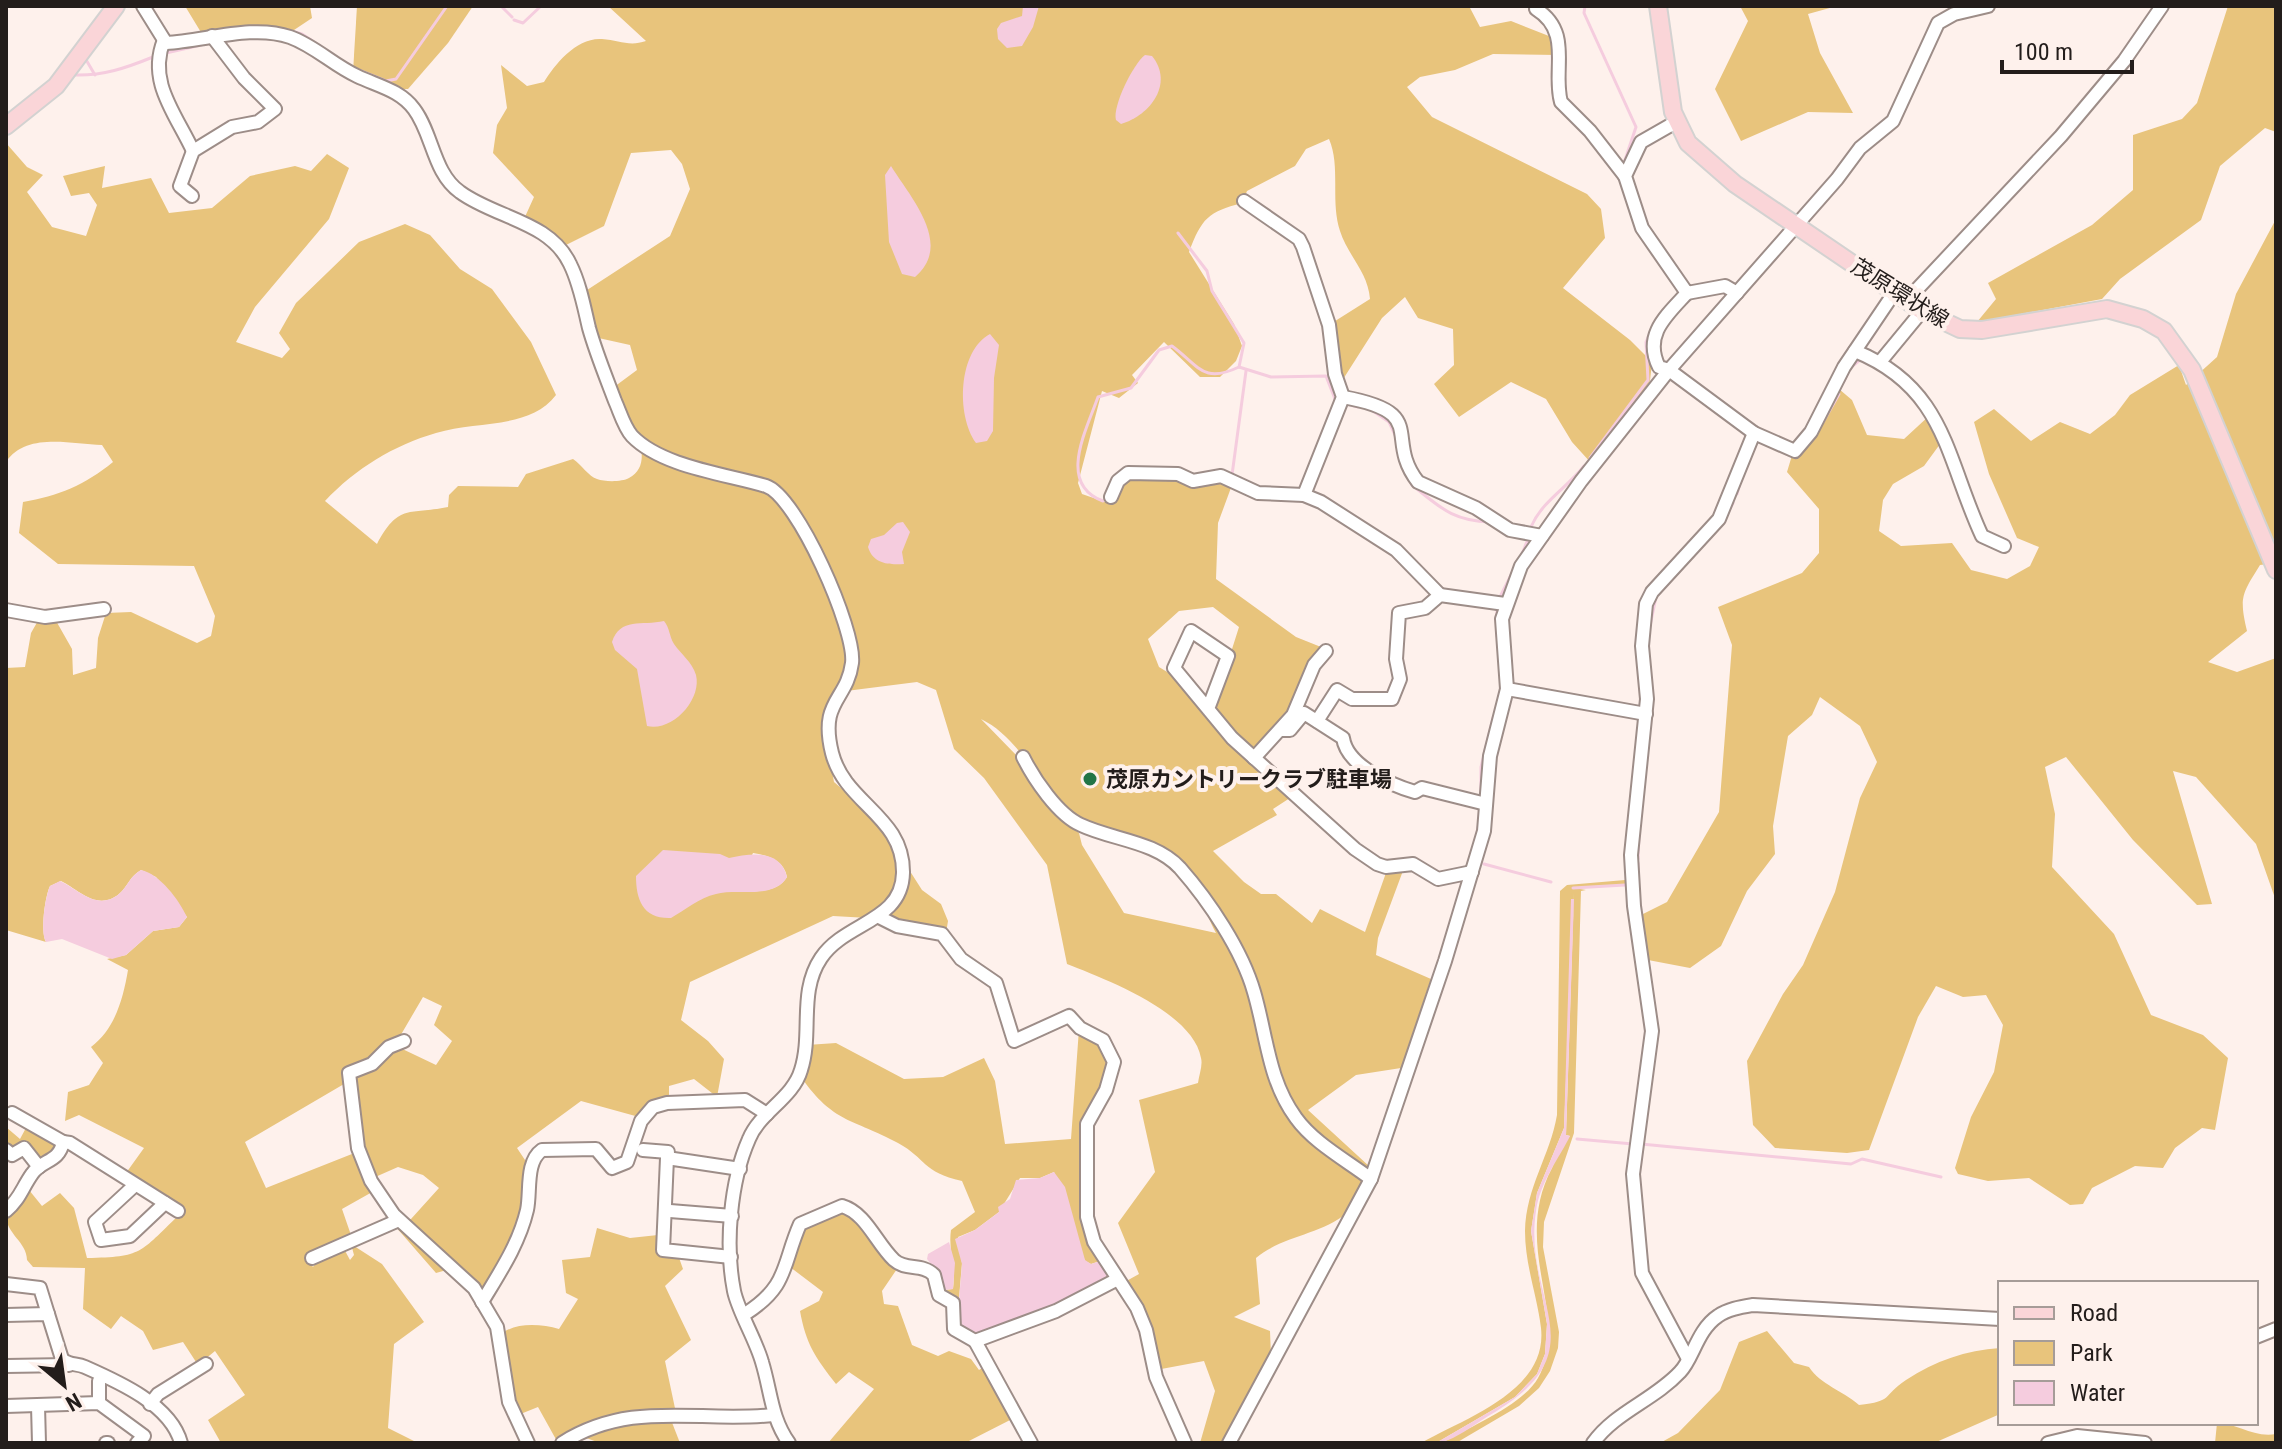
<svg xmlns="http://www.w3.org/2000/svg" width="2282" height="1449" viewBox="0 0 2282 1449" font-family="'Roboto Condensed','Noto Sans JP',sans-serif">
<rect width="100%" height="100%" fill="#fef1ec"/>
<!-- green -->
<g fill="#e8c47c" fill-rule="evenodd">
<polygon points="185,6 310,6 312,18 294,30 293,34 202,34"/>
<polygon points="357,6 473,6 448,43 408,89 398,89 353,72"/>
<path d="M608,6H1469L1480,27L1511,21L1554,38L1558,55L1493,54L1455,70L1420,77L1407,87L1432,117L1587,194L1601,209L1605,238L1563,288L1630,340L1652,362L1650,381L1591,463L1572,442L1546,399L1511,382L1459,417L1434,384L1454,365L1453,329L1418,318L1405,297L1382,318L1340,384L1332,323L1370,299C1368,272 1348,256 1340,231C1330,200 1341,167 1329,139L1306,149L1295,166L1247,191L1242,203C1208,212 1202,218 1189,252L1234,324L1242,346L1236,361L1220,377H1200L1164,342L1132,375L1138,383L1119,398L1102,391L1078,483L1082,494L1108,503L1129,475L1175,477L1195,483L1213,476L1232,485L1218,523L1216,579L1296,637L1326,649L1312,663L1286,718L1254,751L1219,717L1214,706L1239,627L1213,607L1179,611L1148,639L1159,667L1182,681L1211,722L1293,796L1273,809L1277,815L1213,851L1244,882L1261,894H1276L1312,923L1320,909L1365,932L1387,870L1404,868L1378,938L1376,955L1431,979L1401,1068L1356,1075L1308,1110L1370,1167C1364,1180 1358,1204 1347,1213C1320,1235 1282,1236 1256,1258L1260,1304L1234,1317L1270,1331L1271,1356L1224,1443H1200L1215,1391L1204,1361L1156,1370L1141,1313L1121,1284L1139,1274L1118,1223L1155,1172L1139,1100L1198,1083C1199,1075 1203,1065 1201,1058C1193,1012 1105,979 1067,964L1047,865L984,778L954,749L936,690L917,682L846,691L822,717L834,782L876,818L922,890L941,904L948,921L946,933L886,919L833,916L690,982L681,1020L708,1041L724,1059L717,1097L694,1079L669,1086V1099L647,1108L639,1117L581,1101L517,1148L529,1166L517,1235L485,1294H479L474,1285L450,1269L436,1273L395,1226L411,1219L439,1188L423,1175L398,1167L373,1178L360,1152L350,1077L375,1065L394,1045L436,1065L452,1041L434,1025L442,1006L423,997L399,1038L375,1060L345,1072L344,1084L245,1142L266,1188L357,1152L374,1191L342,1209L352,1238L307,1259L313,1267L320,1257L343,1247L350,1260L354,1255L351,1244L382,1264L424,1322L394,1344L388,1428L418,1443H221L208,1420L245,1395L215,1351L198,1365L183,1342L153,1350L143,1331L121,1316L111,1329L83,1309L85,1268L33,1267L27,1260C27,1242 6,1234 6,1215L29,1190L42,1206L60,1193L74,1208L87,1258C143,1257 139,1253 179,1215L182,1209L126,1173L144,1148L79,1115L65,1121L68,1092L89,1085L103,1063L91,1047C115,1029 123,999 128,970L107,959L126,955L153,931L179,927L187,917L156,877L141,870C130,876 128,886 119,894C97,912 78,889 61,881L50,886C45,896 40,932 46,942L6,930V668L25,667L31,633L39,619H55L72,649L73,675L96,668L98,638L106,613L131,612L197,643L211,636L215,616L194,566L58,564L19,533L23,502C58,496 85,485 113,462L102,445C70,444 26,432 6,462V143L27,167L43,175L27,192L52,227L86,236L97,205L89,193L71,196L63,176L105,166L102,188L151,178L169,213L212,208L250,176L295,166L311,171L327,154L349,168L329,219L255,307L236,342L282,358L290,349L279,333L296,303L359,242L405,224L430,235L460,269L492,289L531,342L556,395C529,430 477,420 436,433C394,445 355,469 325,501L377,544C399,503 409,515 448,507L449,495L458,486L518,487L526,474L573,459C581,464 589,477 597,479C605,482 622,482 629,478C661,461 624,410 614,387L637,370L630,345L594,337L584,292L670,236L690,189L682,164L671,150L631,153L604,226L564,246L524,219L534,197L493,153L497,125L507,108L501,65L527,86L544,82C555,64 577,37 602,39C619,40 629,47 646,41ZM981,719C1022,739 1039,789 1075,815C1091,827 1113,830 1132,836C1185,851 1194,888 1216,933L1124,913L1082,845L1079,833L1059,817L1019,758ZM753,853C768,855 784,860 787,877C777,894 752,891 735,892Z"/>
<polygon points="1740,6 1837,6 1808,14 1820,53 1853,113 1808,112 1741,141 1715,89 1748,21"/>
<polygon points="2228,6 2276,6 2276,132 2265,128 2220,166 2201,220 2120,279 2102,299 1977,322 1996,299 1988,283 2092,225 2133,190 2133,135 2182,119 2197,103"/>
<path d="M2276,219V563L2260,565C2242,594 2239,597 2247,631L2208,662L2237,672L2276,658V901L2256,844L2196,777L2173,771L2212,904L2197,905L2133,840L2066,757L2045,767L2055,814L2052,867L2114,934L2151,1015L2203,1035L2228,1058L2215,1130L2202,1128L2175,1148L2163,1168L2135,1166L2092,1188L2083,1204L2070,1205L2029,1178L1988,1181L1958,1174L1955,1168L1971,1117L1994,1072L2003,1025L1986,995L1963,997L1936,986L1918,1017L1869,1150L1847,1153L1775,1148L1753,1125L1747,1061L1783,994L1803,965L1835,892L1860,798L1877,762L1860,726L1820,697L1812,715L1788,736L1773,826L1775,854L1747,891L1721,946L1690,968L1648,960L1644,957L1639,916L1667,902L1719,812L1732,645L1718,607L1802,573L1819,553V509L1787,472L1793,452L1839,389L1852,400L1867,435L1904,439L1930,415L1943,440L1924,466L1893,484L1883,500L1879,531L1901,546L1952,543L1971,570L2007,579L2030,566L2039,547L2017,538L1989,474L1974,422L1994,409L2031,441L2060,422L2090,434L2115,415L2130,395L2179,365L2186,385L2217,357L2236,294Z"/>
<path d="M1625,880L1630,885L1574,888L1586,890L1581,891L1574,1133L1544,1222L1543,1247L1559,1332L1558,1348L1550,1371L1539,1388L1519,1406L1456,1443H1442C1469,1427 1523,1405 1538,1378C1572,1318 1510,1247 1552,1168C1557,1157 1561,1144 1570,1136L1566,1135L1574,892L1564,1128L1537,1193L1531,1231L1547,1324L1545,1354L1537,1374L1515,1397L1436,1443H1421C1465,1418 1548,1391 1541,1328C1537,1295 1525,1265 1525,1231C1526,1187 1550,1156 1557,1115L1560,891L1567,885Z"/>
<path d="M1079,1029L1094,1036L1112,1063L1086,1123L1082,1203L1100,1261L1091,1264L1085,1261L1054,1172L1040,1178H1020L999,1212L975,1230L958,1237L962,1263L959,1298L949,1301L944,1290L953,1289C956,1268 948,1250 951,1230L975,1212L962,1181C922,1172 927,1159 898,1143C852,1118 834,1124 801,1077L807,1045L836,1043L904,1079L943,1077L984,1058L995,1081L1005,1144L1071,1139Z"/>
<polygon points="27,1126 60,1146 42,1164 6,1147 6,1127 20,1139"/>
<path d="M842,1208L899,1266L882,1291L884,1304L898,1306L912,1345L938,1356L949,1351L971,1359L979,1370L985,1366L1014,1418L965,1443H828L874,1389L849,1372L836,1384C815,1357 806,1344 800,1311L819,1301L823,1292L790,1267L800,1230Z"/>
<path d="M597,1228L630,1238L658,1235L656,1253L678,1255L683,1269L665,1286L691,1340L665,1361L676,1413L632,1415L558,1443L538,1407L518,1415L501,1334C516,1322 541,1324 559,1329L578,1299L566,1293L562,1260L590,1257Z"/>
<path d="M1767,1331L1794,1363L1809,1367C1821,1385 1842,1390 1859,1405C1894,1401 1881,1397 1906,1380C1935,1361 1966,1350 2000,1348V1414L1934,1443H1660L1678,1433L1720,1390L1739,1342Z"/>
<polygon points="671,1420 680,1443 600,1443 578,1435 603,1424"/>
<path d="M2217,1423C2237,1423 2253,1438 2276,1434V1443H2215Z"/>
</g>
<!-- water -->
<g fill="#f5ccde">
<polygon points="1023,6 1039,6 1033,27 1022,46 1007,48 998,39 997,29 1001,23 1022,16"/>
<path d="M1145,55L1152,56C1174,83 1151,115 1121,124L1116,120C1112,107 1133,64 1145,55Z"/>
<path d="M891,166C910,197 954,244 915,277L902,274L889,242L885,175Z"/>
<path d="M990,334L999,345L994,378L993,431L987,441L976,443C956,415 958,351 990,334Z"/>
<path d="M903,522L910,532L902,552L904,564C889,565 873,564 868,547L871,539L884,535L897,523Z"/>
<path d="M664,621C670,628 669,636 674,644C681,654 692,662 696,675C702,699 673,732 647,726L637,669L615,650L612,642C620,617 642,626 664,621Z"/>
<path d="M663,850L720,854L729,858C750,854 780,848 787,877C774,900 737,888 716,894C699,898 685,910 671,918C643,919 636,900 636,876Z"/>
<path d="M141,870C160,874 179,900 187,917L179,927L153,931L126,955L112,959L62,939L46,942C40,932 45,897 50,886L60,881C78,889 97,912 119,894C128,886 130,876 141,870Z"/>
<path d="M1571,899H1574L1566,1135L1570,1136C1560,1157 1540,1182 1536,1211C1522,1302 1602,1350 1490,1415C1475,1424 1453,1442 1436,1443L1515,1397L1537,1374L1545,1354L1547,1324L1531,1231L1537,1193L1564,1128Z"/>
<polygon points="1054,1172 1065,1187 1085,1260 1091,1264 1100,1261 1108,1277 1058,1305 974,1334 957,1324 962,1264 955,1239 975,1230 999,1212 998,1207 1010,1199 1016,1180 1040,1178"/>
<polygon points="949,1242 955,1263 953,1289 944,1290 938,1273 927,1259 928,1254"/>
</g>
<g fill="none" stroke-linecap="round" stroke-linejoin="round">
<!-- stream -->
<g stroke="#f5ccde" stroke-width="3">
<polyline points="501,6 512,17"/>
<polyline points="1585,6 1584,13 1636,127 1624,163"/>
<polyline points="514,20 523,23 541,6"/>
<polyline points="287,30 302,34 320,46"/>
<polyline points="166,53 201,45"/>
<polyline points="85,58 95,75"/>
<polyline points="356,69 386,81 396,79 447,6"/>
<path d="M74,75C103,76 126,68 153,57"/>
<polyline points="1239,367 1271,377 1326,376 1335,399"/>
<polyline points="1844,381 1850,368 1860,360"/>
<polyline points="1347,404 1358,407"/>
<polyline points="1373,411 1389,422 1396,437"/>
<polyline points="1823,422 1839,394"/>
<polyline points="1778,450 1797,456"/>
<polyline points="1590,458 1648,380 1646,342 1654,324"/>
<polyline points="1232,475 1246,371"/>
<path d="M1410,479L1412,485C1440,507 1452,521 1490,522"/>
<polyline points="1737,494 1741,479"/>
<path d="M1103,501C1057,484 1086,431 1098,397L1131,388L1159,350L1172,346C1199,366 1203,384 1239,367L1244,343L1212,291L1207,271L1178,233"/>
<polyline points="1727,514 1733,503"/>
<path d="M1531,527C1542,501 1567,488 1584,466"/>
<polyline points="1696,552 1721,525"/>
<polyline points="1522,554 1528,539"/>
<polyline points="1500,597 1513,571"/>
<polyline points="1497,608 1497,636"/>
<polyline points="1650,626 1656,597"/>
<polyline points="1481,794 1481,767 1493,718"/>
<polyline points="1476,839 1479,823"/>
<polyline points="1638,859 1639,833"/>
<polyline points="1484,864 1551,882"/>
<polyline points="1638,882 1638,863"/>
<polyline points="1573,888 1625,885"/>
<polyline points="1577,1139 1633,1144"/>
<polyline points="1641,1144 1851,1164 1862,1159 1941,1177"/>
</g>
<!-- minor casing -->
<g stroke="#9d8d88" stroke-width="16">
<g id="minor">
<path d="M143,6L166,43C205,41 253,24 290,37C315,46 333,65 357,76C378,86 400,90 414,109C433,134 433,173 460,192C495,218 550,221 570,264C580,284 584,307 589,328C596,353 606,377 615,401C620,412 624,427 632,436C662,467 726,474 766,486C797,496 856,630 852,663C847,701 819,700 832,753C845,804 904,816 903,873C902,922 845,922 821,958C798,992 813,1033 801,1070C793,1098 760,1112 749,1139C730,1182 725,1245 734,1291C738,1311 756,1340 762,1362C771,1391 771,1418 789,1443"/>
<path d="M1536,9C1573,32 1552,70 1561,102L1590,131L1625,176"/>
<path d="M164,40C147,82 176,114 193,151"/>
<polyline points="1676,122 1641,142 1625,176 1642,228 1687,293 1725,286 1737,293"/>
<polyline points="192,196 180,186 193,151 232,127 258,122 275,109 244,78 212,36"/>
<polyline points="1244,201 1299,239 1303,247 1329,325 1335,374 1343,397 1304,495"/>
<path d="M1687,293C1666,316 1643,335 1659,367L1669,370L1754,433L1795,451L1811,432L1844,367L1894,293"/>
<polyline points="1906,301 2061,136 2124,61 2162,6"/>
<path d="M1855,351C1946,388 1946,459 1982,536L2004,546"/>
<polyline points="1880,362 1922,311"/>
<path d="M1343,397C1431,413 1383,437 1418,482L1476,508L1510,530L1542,536"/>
<polyline points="1111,497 1118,481 1128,473 1178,474 1193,481 1221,476 1258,493 1304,495 1321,502 1396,550 1440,595"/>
<polyline points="6,610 45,617 104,609"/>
<polyline points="1507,689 1646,714"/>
<polyline points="1208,709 1228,656 1191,631 1174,668 1232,738 1355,849 1377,864 1386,867 1413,864 1438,879 1472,872"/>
<polyline points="1317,721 1337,690 1352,699 1392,699 1400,679 1396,659 1399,613 1425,608 1440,595 1505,604"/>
<path d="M1280,730H1290L1304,713L1343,738C1347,766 1391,785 1415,792L1422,788L1486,804"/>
<path d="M1023,757C1034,779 1058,815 1081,825C1113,840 1155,841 1180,868C1209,901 1242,950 1254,992C1267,1036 1268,1080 1296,1118C1314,1143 1346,1160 1371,1179"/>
<polyline points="1254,758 1293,715 1314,665 1326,651"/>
<polyline points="879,917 897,926 942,934 961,959 996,983 1014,1041 1069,1016 1080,1028 1103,1040 1114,1062 1106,1090 1087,1124 1087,1217 1094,1242 1137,1308 1146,1330 1156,1377 1185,1443"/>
<polyline points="404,1041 389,1047 372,1064 349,1073 358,1148 371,1181 394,1215 474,1288 497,1327 509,1402 528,1443"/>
<polyline points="12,1113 63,1142"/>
<polyline points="6,1150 12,1155 24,1148 39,1167"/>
<polyline points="643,1150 668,1152 667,1158"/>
<polyline points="135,1185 95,1222 101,1240 130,1236 165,1203"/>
<path d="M6,1211C20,1199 22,1188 32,1174C42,1159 59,1163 63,1142L70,1143L178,1211"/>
<polyline points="670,1211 732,1216"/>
<polyline points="731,1257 663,1250 667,1158 740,1169"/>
<polyline points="312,1258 399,1220"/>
<polyline points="6,1284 40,1288 48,1314"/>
<path d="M482,1302C500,1272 519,1244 527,1210C531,1192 525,1162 542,1150L596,1149L612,1168L627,1162L641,1121L653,1107L667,1103L745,1100L767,1114"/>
<path d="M745,1314C789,1286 782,1265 800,1224L842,1206C866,1213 876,1243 894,1260C906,1271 922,1263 934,1275L939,1295L953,1303L954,1329L975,1341L1056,1311L1116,1280"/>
<path d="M6,1315L48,1314L62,1359C70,1366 76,1363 85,1367C119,1382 171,1405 181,1443"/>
<polyline points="2256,1337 2276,1329"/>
<polyline points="975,1341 1031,1443"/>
<polyline points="1687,1357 1642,1273 1633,1174 1652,1031 1634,906 1631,855 1647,699 1642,646 1646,604 1652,592 1719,519 1754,433"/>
<polyline points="6,1366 69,1365"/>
<polyline points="99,1403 99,1381 103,1376"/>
<polyline points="150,1404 158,1394 206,1364"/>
<polyline points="6,1406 99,1403 144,1436 137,1443"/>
<polyline points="38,1406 39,1443"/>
<polyline points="106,1443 108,1443"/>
<path d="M562,1443C632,1399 697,1423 773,1415"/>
<polyline points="1229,1443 1371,1179 1445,961 1484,831 1490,756 1507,689 1502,619 1521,566 1581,481 1669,370 1837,179 1860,148 1893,121 1938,23 1954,14 1988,6"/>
<path d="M1593,1443C1615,1412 1654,1400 1680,1372C1693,1359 1697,1330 1718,1316C1728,1309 1741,1307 1753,1305L2000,1319"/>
<polyline points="2048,1443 2077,1436 2145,1443"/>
</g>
</g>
<!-- major casing -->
<g stroke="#d3d2d1" stroke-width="20">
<g id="major">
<polyline points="1658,6 1673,112 1688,143 1735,184 1922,311 1960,329 1982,330 2107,309 2143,319 2164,331 2192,370 2276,570"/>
<polyline points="6,126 56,86 116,6"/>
</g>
</g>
<!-- minor -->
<use href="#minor" stroke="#fff" stroke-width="12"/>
<!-- major -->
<use href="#major" stroke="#fad5d8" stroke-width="16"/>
</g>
<!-- markers -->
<circle fill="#227547" stroke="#fef1ec" stroke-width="3" cx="1090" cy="779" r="8"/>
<g text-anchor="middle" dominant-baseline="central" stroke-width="8" stroke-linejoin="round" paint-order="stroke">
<!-- street labels -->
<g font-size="22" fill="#231d1b" stroke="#fef1ec">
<text transform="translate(1900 293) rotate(32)">茂原環状線</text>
</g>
<!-- poi labels -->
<g font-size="22" font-weight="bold" fill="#231d1b" stroke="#fef1ec" text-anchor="start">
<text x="1106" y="779">茂原カントリークラブ駐車場</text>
</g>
</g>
<!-- border -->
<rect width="2282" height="1449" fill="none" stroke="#231d1b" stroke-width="16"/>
<!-- legend -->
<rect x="1998" y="1281" width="260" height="144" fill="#fef1ec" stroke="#a69c98" stroke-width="2"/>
<rect x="2014" y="1307" width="40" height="12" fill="#fad5d8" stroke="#a69c98" stroke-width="2"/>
<text x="2070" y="1321" font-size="24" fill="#231d1b">Road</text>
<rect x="2014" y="1341" width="40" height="24" fill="#e8c47c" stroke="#a69c98" stroke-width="2"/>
<text x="2070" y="1361" font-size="24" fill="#231d1b">Park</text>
<rect x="2014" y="1381" width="40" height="24" fill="#f5ccde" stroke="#a69c98" stroke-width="2"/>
<text x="2070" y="1401" font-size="24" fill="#231d1b">Water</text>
<!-- north arrow -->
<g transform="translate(64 1385) rotate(151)" stroke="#fef1ec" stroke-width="6" paint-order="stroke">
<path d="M0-6L14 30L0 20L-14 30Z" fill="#231d1b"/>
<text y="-12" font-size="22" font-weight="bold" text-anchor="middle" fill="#231d1b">N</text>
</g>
<!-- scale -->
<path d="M2002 60v12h130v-12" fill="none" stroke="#231d1b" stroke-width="4"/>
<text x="2014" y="60" font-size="24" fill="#231d1b" stroke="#fef1ec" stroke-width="6" paint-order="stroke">100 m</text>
</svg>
